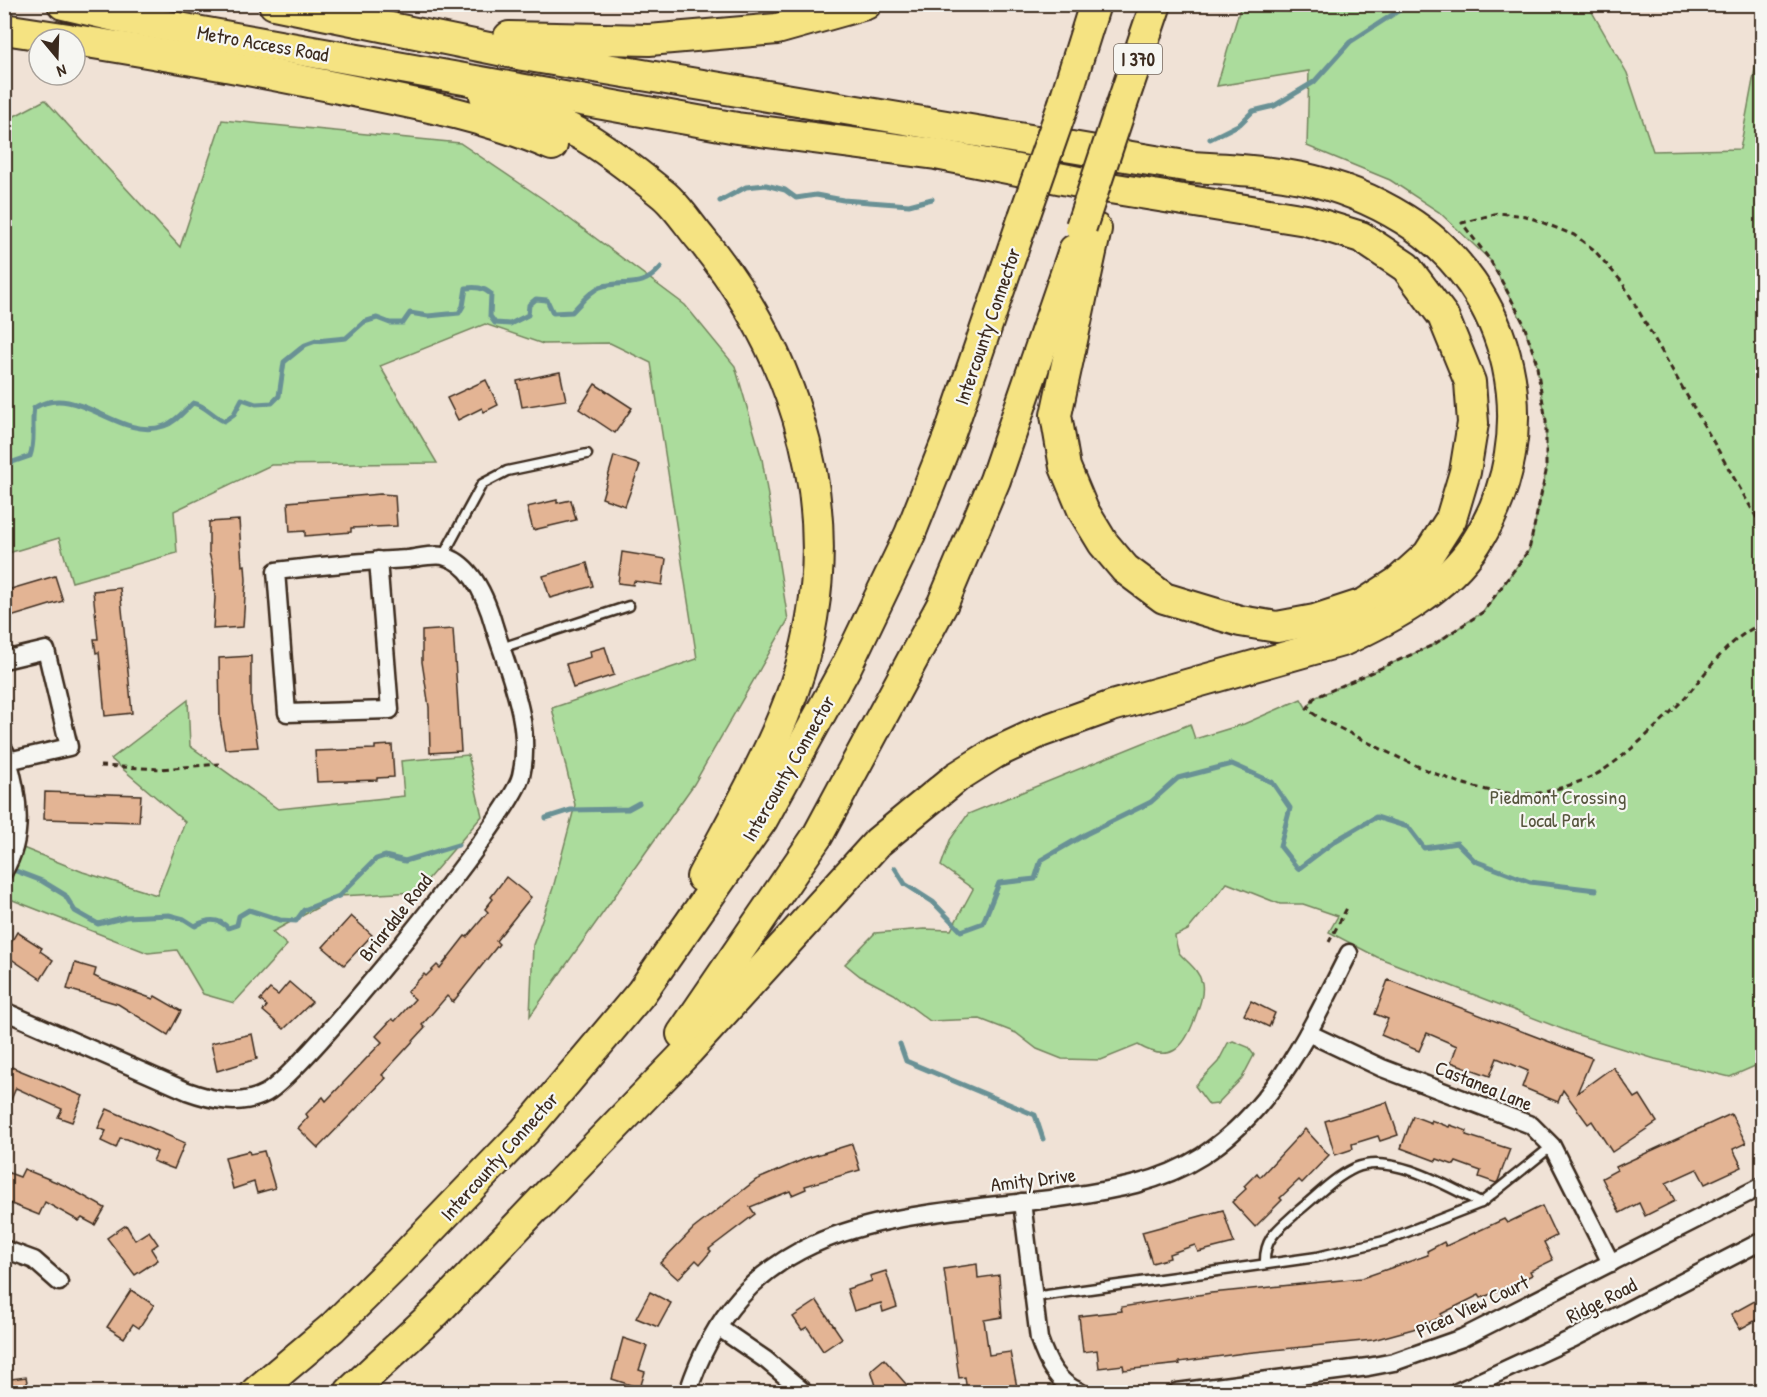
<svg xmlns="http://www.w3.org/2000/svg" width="1767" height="1397" viewBox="0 0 1767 1397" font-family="'Patrick Hand',sans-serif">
<rect width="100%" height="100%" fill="#f0e2d6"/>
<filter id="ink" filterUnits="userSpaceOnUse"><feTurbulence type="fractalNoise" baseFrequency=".0167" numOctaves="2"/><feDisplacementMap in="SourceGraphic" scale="12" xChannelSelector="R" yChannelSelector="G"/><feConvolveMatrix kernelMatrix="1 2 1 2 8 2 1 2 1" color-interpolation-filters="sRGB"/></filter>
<g filter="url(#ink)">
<!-- green -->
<g fill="#abdc9c" stroke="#73835d" stroke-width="1.5">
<path d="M1241,5H1588L1627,73L1653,151L1740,149L1762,32V5V1063L1730,1077L1655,1059L1575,1034L1377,957L1329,932L1338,916L1303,904H1280L1227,883L1188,930L1175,936C1176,942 1177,950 1180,954C1188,963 1199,970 1202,983C1204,995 1199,1007 1195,1018C1184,1049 1170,1064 1138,1045L1101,1060L1062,1059L1037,1049L1016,1033L980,1019L930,1021L894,994L860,976L845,964L875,933L924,929L951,930L973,889L941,866L950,840L968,814L1190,724L1195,739L1244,724L1301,699L1307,709L1314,698L1433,645L1483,612L1529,550L1546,472V421L1536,361L1523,323L1490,260L1439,212L1390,180L1307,146L1309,71L1217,86Z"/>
<polygon points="45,100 180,247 222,120 460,143 543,199 685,305 735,366 762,459 788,620 694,784 530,1016 533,945 553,888 575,805 552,708 697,659 651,363 610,343 543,344 485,324 380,366 437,463 271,465 174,511 177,553 72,582 59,538 5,554 5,121"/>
<polygon points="188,700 190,746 278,809 404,796 401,761 468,755 482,816 417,892 339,896 272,932 287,945 234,1003 203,994 177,950 148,953 5,897 23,848 83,872 157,895 185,822 111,759"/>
<polygon points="1233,1041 1248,1047 1254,1055 1242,1078 1217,1104 1209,1105 1195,1086 1218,1062 1228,1043"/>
</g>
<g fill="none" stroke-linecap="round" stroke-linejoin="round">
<!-- stream -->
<g stroke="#699195" stroke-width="5">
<polyline points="1210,139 1240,124 1253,111 1274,106 1314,82 1350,42 1409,4"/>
<polyline points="720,201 746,187 766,185 785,190 796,198 816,195 843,200 909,205 932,199"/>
<path d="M4,465L30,456C36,440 31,424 34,408C77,381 119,442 164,426C176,422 184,411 193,403C207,406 212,416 224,421L234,414L242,399L256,404L272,403L279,396L284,362L305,345L316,341L346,338L364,322L377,318L390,323H403L410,313L428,316L459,313L463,306L466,288C476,287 483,287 491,294L490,316L495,323L510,324L528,315L529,305L536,299L547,300L553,313L572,312C580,304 590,291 600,287C625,279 641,291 661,267"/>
<polyline points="546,818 571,810 628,809 639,803"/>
<polyline points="895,868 905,884 933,902 961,931 983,923 999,883 1035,879 1041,860 1086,834 1151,802 1178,778 1232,764 1272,782 1290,808 1280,846 1298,869 1335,841 1376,817 1408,827 1424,848 1457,843 1475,861 1530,882 1596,890"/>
<path d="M16,871L42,881L65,895L75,911L98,924L126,917L169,915L184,919L195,926C207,919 218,917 228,928L237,925L239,916L249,910L280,920L296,921L304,910L339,896L376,859L385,856L405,861L458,845"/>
<polyline points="900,1044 906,1061 1035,1115 1043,1139"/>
</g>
</g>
<!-- building -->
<g fill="#e3b494" stroke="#3b2a1e" stroke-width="1.5">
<polygon points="560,372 566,400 522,407 517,381"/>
<polygon points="486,380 498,405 484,412 482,408 458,420 447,398"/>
<polygon points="595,384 632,408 615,433 579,409"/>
<polygon points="614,456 640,465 625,506 602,498"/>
<polygon points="380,494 395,495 397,526 351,528 351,532 305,536 305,531 290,532 288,502"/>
<polygon points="557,500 557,503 571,500 576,520 533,530 527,507"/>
<polygon points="239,520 242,566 245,565 246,580 243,627 213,629 215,598 213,568 209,553 209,522"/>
<polygon points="622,552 666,559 662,585 634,581 633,585 618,583"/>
<polygon points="587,563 593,586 550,598 543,576"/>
<polygon points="55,576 63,601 4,619 4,591"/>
<polygon points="120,588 132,713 105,716 99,652 96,653 94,639 98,639 93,591"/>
<polygon points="453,629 461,751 430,753 429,707 422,662 422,631"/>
<polygon points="605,647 614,675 573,688 566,664 591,657 590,651"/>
<polygon points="251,656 251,703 258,747 225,749 220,719 219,658"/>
<polygon points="392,745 394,777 377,778 377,780 317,782 315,751 375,749 375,746"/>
<polygon points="45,792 141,795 139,822 44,819"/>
<polygon points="506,877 531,897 496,941 499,944 453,1002 447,996 422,1025 425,1028 382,1075 386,1078 318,1148 298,1128 308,1117 306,1114 323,1097 326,1101 382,1042 376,1036 392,1019 395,1021 415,999 407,992 424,974 426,976 437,965 440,968 465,936 467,937 488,912 485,909 493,899 491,897"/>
<polygon points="351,916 372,935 344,965 323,947"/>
<polygon points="17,932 42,948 40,951 53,960 41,979 4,954"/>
<polygon points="75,963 96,969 94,976 102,980 153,999 155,996 181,1011 168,1035 118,1004 67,989"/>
<polygon points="1388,980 1592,1058 1577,1093 1613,1067 1635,1098 1640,1095 1657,1122 1612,1152 1592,1121 1588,1124 1563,1090 1558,1102 1522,1087 1528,1071 1497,1058 1490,1076 1451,1062 1457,1046 1427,1033 1419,1051 1381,1035 1388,1019 1375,1014"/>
<polygon points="289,982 312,1002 284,1029 263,1011 267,1006 260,1000 270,989 278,995"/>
<polygon points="1251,1001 1275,1013 1269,1027 1244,1015"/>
<polygon points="252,1034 257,1059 217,1071 211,1043"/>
<polygon points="4,1064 83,1096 72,1122 58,1117 62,1109 16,1088 4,1116"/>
<polygon points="1387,1102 1398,1135 1380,1141 1378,1136 1352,1144 1353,1149 1335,1155 1325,1121"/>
<polygon points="107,1109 185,1143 174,1169 153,1161 157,1152 127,1139 120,1138 116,1148 101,1141 106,1131 98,1128"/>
<polygon points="1731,1114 1746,1143 1733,1149 1742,1167 1705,1184 1697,1169 1666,1183 1675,1201 1645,1216 1639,1203 1620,1213 1602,1178 1617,1170 1616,1167"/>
<polygon points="1413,1116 1431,1123 1431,1120 1449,1127 1450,1125 1467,1131 1466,1135 1510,1149 1498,1181 1496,1183 1479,1177 1481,1171 1456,1162 1454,1165 1437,1159 1436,1161 1401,1148"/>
<polygon points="1305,1129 1329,1155 1302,1183 1299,1180 1280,1198 1282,1200 1255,1227 1232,1202 1246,1189 1244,1186 1257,1173 1260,1177"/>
<polygon points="852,1144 860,1170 805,1186 806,1189 792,1195 790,1191 750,1207 755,1214 709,1249 711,1251 700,1264 696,1260 678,1279 660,1263 693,1229 756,1180 807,1158"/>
<polygon points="249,1151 250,1154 264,1151 275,1188 257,1193 254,1182 233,1189 225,1157"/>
<polygon points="24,1169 66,1186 105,1208 95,1225 82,1218 79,1221 45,1202 39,1215 4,1201 4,1171 20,1177"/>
<polygon points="1542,1206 1556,1236 1544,1242 1553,1260 1530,1271 1532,1275 1511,1286 1481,1298 1479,1295 1441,1314 1442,1317 1413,1329 1373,1340 1244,1353 1179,1362 1180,1364 1124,1370 1123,1365 1099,1368 1097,1350 1083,1352 1079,1316 1122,1311 1121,1307 1211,1293 1362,1278 1428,1255 1427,1251 1444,1242 1446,1246 1504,1219 1507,1223"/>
<polygon points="1223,1210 1234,1243 1198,1252 1195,1245 1169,1254 1170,1258 1152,1263 1142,1232"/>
<polygon points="126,1225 135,1240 149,1231 158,1244 151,1249 158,1260 135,1275 107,1238"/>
<polygon points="977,1264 978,1278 999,1275 1002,1317 984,1320 989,1355 1010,1352 1018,1392 967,1392 965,1377 959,1378 944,1269"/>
<polygon points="886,1271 897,1307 883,1312 881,1303 854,1311 847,1289 872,1281 870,1276"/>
<polygon points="131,1290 154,1305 139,1328 133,1324 124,1338 107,1327"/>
<polygon points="650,1292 671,1303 658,1327 636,1318"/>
<polygon points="1762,1297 1762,1317 1740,1329 1731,1314"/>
<polygon points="817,1301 842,1338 823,1351 807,1327 802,1330 793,1317"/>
<polygon points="623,1338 647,1346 639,1370 645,1372 640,1388 612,1379"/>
<polygon points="884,1359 913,1392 878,1392 871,1370"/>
<polygon points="26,1377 29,1392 4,1392 4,1380"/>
</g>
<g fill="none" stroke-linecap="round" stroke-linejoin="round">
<!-- service casing -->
<g stroke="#3b2a1e" stroke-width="13">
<g id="service">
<polyline points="443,556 482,484 507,471 587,454"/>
<polyline points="501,648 629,606"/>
<path d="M1265,1263C1264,1237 1279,1229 1297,1212C1316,1197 1333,1178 1355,1168C1391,1152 1449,1187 1481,1203"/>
<polyline points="1033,1297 1317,1257 1384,1241 1481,1203 1552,1146"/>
</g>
</g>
<!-- minor casing -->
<g stroke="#3b2a1e" stroke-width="21">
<g id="minor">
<polyline points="4,660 46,650 69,747 8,761"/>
<path d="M4,871C26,835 18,789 5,751"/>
<path d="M4,1011L187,1091C212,1100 241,1107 266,1093C303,1073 513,814 521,776C533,725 509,674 494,626C487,601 473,563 443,556C432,554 417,558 407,559C363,561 319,566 276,571L287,713L390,710L378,560"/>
<polyline points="1308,1033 1382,1068 1531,1125 1552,1146 1611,1263"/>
<path d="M1022,1202L1039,1339C1047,1362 1056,1382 1080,1392"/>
<polyline points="4,1249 34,1260 59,1282"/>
<polyline points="718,1327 766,1360 804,1392"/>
<path d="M688,1392C747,1209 906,1219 1065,1197C1113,1190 1160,1183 1202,1156C1276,1108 1311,1028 1349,953"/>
<polyline points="1177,1392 1368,1367 1394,1362 1462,1338 1762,1186"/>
<polyline points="1457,1392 1574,1338 1762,1241"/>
</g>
</g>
<!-- motorway casing -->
<g stroke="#3b2a1e" stroke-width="34">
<g id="motorway">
<polyline points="63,4 123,18 737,128 936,154 1104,187 1306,220 1361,237 1406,267 1443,316 1470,382 1473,423 1465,472 1451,519 1428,555 1398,582 1364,604 1315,620 1277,627 1240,621 1164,598 1125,569 1103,543 1083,510 1065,467 1056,415 1096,229"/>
<path d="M274,4L523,55L1191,167C1272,171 1333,175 1404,219C1514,287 1546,434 1476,543C1445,590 1392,618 1342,641L1112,706L1040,732L995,753L957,777L878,842L688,1051L539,1205"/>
<polyline points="4,29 69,39"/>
<polyline points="509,37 649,40 777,29 866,4"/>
<path d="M75,40C167,55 258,71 349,90C418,104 487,117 552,145"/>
<path d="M485,96C516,106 549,118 578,133C601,145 643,178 664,195C678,207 689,225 701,239C788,345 835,481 812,618C797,712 746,794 702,877"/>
<polyline points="1064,103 1095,4"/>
<polyline points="1119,113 1156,4"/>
<polyline points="682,1034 818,835 943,603 995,480 1074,250"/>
<polyline points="256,1392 332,1328 399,1262 525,1131 641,993 762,820 847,665 910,534 949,436 1024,217"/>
<polyline points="350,1392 437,1311 551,1191"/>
</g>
</g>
<!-- path -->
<g stroke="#3b2a1e" stroke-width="3" stroke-dasharray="6 4.5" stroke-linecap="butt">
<path d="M1762,527L1622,282L1593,249L1574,235L1526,216L1498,213L1462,223L1490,260L1506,289L1523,322L1536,361L1546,421V472L1529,550L1483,612L1433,645L1314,698L1307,709L1321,719C1380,747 1459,795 1525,794C1546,794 1572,785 1591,777C1617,765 1657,726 1678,705C1704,678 1726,638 1762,624"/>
<polyline points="100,766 161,769 219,764"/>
<polyline points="1329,942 1348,906"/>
</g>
<!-- service -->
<use href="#service" stroke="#f6f6f2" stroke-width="8"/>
<!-- minor -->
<use href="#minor" stroke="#f6f6f2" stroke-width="16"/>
<!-- motorway -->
<use href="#motorway" stroke="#f5e382" stroke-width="30"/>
<!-- motorway-bridge casing -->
<g stroke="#3b2a1e" stroke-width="34" stroke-linecap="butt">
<g id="motorway-bridge">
<polyline points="1024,217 1064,103"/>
<polyline points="1081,227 1119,113"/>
</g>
</g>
<!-- motorway-bridge -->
<use href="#motorway-bridge" stroke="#f5e382" stroke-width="30"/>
</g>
</g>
<g text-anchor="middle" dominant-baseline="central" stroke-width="4.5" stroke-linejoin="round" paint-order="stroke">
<!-- shield labels -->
<rect fill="#f6f6f2" stroke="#73675e" stroke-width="1.5" x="1114" y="44" width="48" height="30" rx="4.5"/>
<g font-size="18" font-weight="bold" fill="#3b2a1e">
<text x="1138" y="59">I 370</text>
</g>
<!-- street labels -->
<g font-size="20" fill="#3b2a1e" stroke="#f6f6f2">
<text transform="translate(263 43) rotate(10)">Metro Access Road</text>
<text transform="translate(987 326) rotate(-71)">Intercounty Connector</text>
<text transform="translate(788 768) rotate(-60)">Intercounty Connector</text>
<text transform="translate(395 917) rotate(-52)">Briardale Road</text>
<text transform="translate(1484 1085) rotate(22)">Castanea Lane</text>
<text transform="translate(499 1156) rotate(-48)">Intercounty Connector</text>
<text transform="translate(1033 1179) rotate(-7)">Amity Drive</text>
<text transform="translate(1601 1300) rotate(-27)">Ridge Road</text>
<text transform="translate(1472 1306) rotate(-25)">Picea View Court</text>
</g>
<!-- park labels -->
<g font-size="20" fill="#57563e" stroke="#f6f6f2">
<text x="1558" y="796">Piedmont Crossing<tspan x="1558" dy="23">Local Park</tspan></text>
</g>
</g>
<!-- margin -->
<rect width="1767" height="1397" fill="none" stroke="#f6f6f2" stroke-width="24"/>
<rect x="12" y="12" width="1743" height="1373" fill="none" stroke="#3b2a1e" stroke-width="2" filter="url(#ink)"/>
<!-- north arrow -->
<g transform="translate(57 57) rotate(161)"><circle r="28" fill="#f6f6f2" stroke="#aba49d" stroke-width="1.5"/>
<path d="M0-4.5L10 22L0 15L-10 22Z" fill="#3b2a1e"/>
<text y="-9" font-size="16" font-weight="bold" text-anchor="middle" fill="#3b2a1e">N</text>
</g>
</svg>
